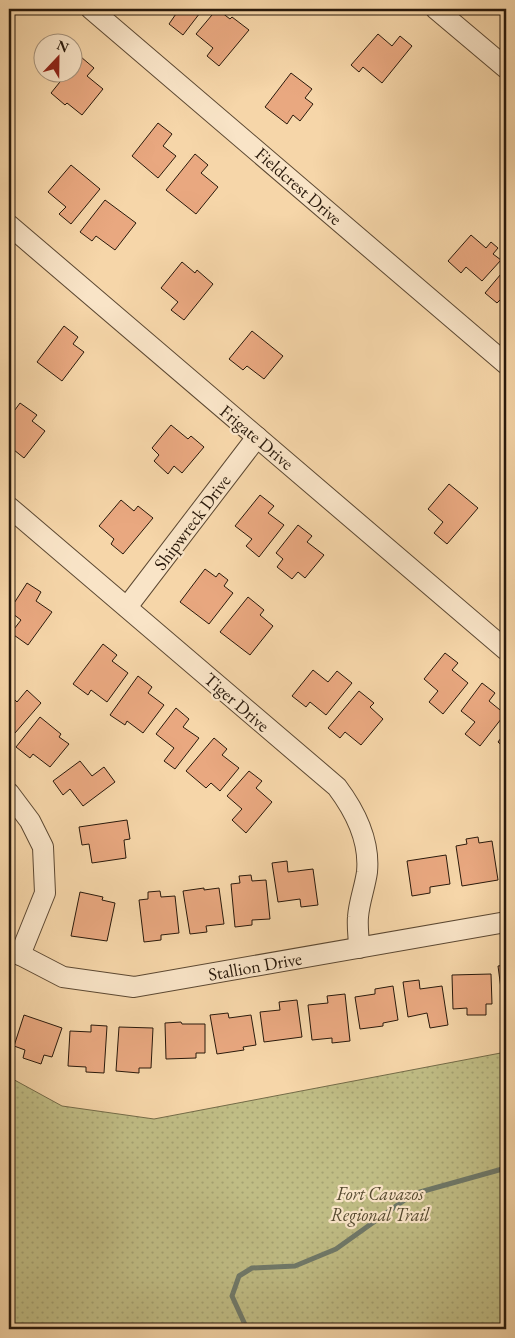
<svg xmlns="http://www.w3.org/2000/svg" width="515" height="1338" viewBox="0 0 515 1338" font-family="'EB Garamond',serif">
<defs>
<pattern id="green-dots" width="8" height="8" patternUnits="userSpaceOnUse" patternTransform="scale(1.25)"><rect width="8" height="8" fill="#c0bd85"/><path d="M2 2h.1M6 6h.1" fill="none" stroke="#a5a272" stroke-width="1.8" stroke-linecap="round"/></pattern>
</defs>
<rect width="100%" height="100%" fill="#f6d6a9"/>
<filter id="stains"><feTurbulence type="fractalNoise" baseFrequency=".004" numOctaves="4"/><feColorMatrix values="0 0 0 0 .2 0 0 0 0 .09 0 0 0 0 .02 0 0 0 .5 -.17"/></filter>
<radialGradient id="worn" r=".72"><stop offset=".6" stop-color="#630" stop-opacity="0"/><stop offset="1" stop-color="#630" stop-opacity=".3"/></radialGradient>
<!-- green -->
<polygon fill="url(#green-dots)" stroke="#746b48" points="506,1052 506,1329 9,1329 9,1077 62,1106 154,1119"/>
<g fill="none" stroke-linecap="round" stroke-linejoin="round">
<!-- stream -->
<polyline stroke="#6f796a" stroke-width="5" points="247,1329 232,1296 239,1276 252,1268 295,1266 336,1249 413,1194 506,1168"/>
</g>
<!-- building -->
<g fill="#e9a880" stroke="#29190b">
<polygon points="175,9 203,9 183,35 169,24 178,11"/>
<polygon points="217,9 230,19 232,17 249,30 219,66 207,56 213,48 196,34"/>
<polygon points="378,34 392,46 400,36 412,46 382,83 363,67 359,72 351,65"/>
<polygon points="81,57 94,68 87,76 103,89 82,115 67,103 65,105 51,93 68,72 72,72 72,67"/>
<polygon points="291,73 312,89 305,98 313,104 300,121 293,115 287,124 265,107"/>
<polygon points="158,123 172,134 163,146 176,156 158,178 132,156"/>
<polygon points="195,154 208,165 201,173 218,187 196,214 166,190"/>
<polygon points="71,165 100,189 71,224 59,214 66,207 48,192"/>
<polygon points="105,200 136,223 115,250 96,236 92,241 80,232"/>
<polygon points="471,235 486,248 491,242 498,248 493,254 501,260 482,281 466,267 461,273 448,261"/>
<polygon points="182,262 195,273 197,270 213,284 184,320 171,310 178,302 161,288"/>
<polygon points="506,268 506,298 504,296 497,303 485,293"/>
<polygon points="64,326 78,337 73,344 84,352 62,381 37,362"/>
<polygon points="252,331 283,356 264,379 247,366 243,370 229,359"/>
<polygon points="20,403 37,415 32,421 45,431 24,458 9,446 9,418"/>
<polygon points="171,425 188,439 191,436 204,447 182,473 174,466 168,474 154,461 159,455 152,448"/>
<polygon points="449,484 478,508 447,544 434,533 443,522 428,509"/>
<polygon points="260,495 274,506 268,513 284,525 259,557 246,546 252,539 235,526"/>
<polygon points="121,500 134,511 138,506 153,518 123,554 111,544 114,539 99,526"/>
<polygon points="298,525 312,536 307,542 324,555 305,578 298,572 292,579 277,567 283,559 276,553"/>
<polygon points="205,569 216,577 219,573 228,580 224,586 233,593 209,624 180,602"/>
<polygon points="27,583 41,592 36,601 52,612 28,645 11,633 21,620 9,611"/>
<polygon points="248,597 264,610 260,615 273,626 250,655 220,632"/>
<polygon points="103,644 117,655 112,661 128,673 107,702 91,690 88,695 73,684"/>
<polygon points="445,653 458,663 452,670 468,683 443,714 429,702 438,691 424,679"/>
<polygon points="313,670 328,682 337,671 352,683 326,715 310,702 306,707 292,696"/>
<polygon points="138,676 152,687 148,693 164,705 143,733 127,721 125,725 110,715"/>
<polygon points="482,683 495,693 489,701 505,714 480,746 465,734 475,722 461,711"/>
<polygon points="27,690 41,703 15,733 9,727 9,694 17,702"/>
<polygon points="359,691 374,703 370,707 383,719 361,745 345,732 340,738 328,728"/>
<polygon points="176,708 189,719 183,727 199,738 175,769 164,761 174,748 156,734"/>
<polygon points="40,717 61,734 59,737 69,744 50,767 33,754 30,758 16,747"/>
<polygon points="506,731 506,749 498,742"/>
<polygon points="214,738 227,749 222,755 239,768 220,791 211,783 206,788 186,771"/>
<polygon points="80,761 92,776 104,767 115,782 83,806 70,789 63,795 53,781"/>
<polygon points="249,771 262,781 256,788 272,802 246,833 232,820 242,809 227,796"/>
<polygon points="127,820 130,839 124,840 126,858 92,863 89,844 82,845 79,827"/>
<polygon points="478,837 479,843 492,841 498,880 462,886 456,846 467,844 466,839"/>
<polygon points="503,838 506,838 506,869"/>
<polygon points="446,855 450,884 430,887 430,893 412,896 407,861"/>
<polygon points="287,861 288,872 313,869 318,905 301,907 300,899 278,902 272,863"/>
<polygon points="251,875 252,881 266,880 270,919 252,920 252,925 235,927 231,884 240,883 239,876"/>
<polygon points="204,888 204,890 219,888 224,924 206,926 207,932 190,934 183,891"/>
<polygon points="160,891 161,897 175,896 179,933 161,935 161,940 144,942 139,900 148,899 148,892"/>
<polygon points="80,892 103,897 102,900 115,903 107,941 71,936"/>
<polygon points="506,965 506,1003 503,1004 498,966"/>
<polygon points="491,974 492,1004 486,1004 486,1015 467,1015 467,1008 453,1009 452,975"/>
<polygon points="419,980 420,989 442,986 448,1025 430,1028 427,1013 408,1017 403,982"/>
<polygon points="393,986 398,1020 383,1023 383,1026 360,1029 355,997 375,994 375,989"/>
<polygon points="345,994 350,1041 332,1043 332,1038 312,1040 308,1005 328,1003 327,996"/>
<polygon points="297,1000 302,1037 264,1042 260,1012 280,1010 279,1002"/>
<polygon points="228,1013 229,1018 251,1015 256,1045 243,1047 244,1050 217,1054 210,1015"/>
<polygon points="24,1015 62,1028 52,1057 44,1055 41,1064 23,1058 25,1050 14,1046"/>
<polygon points="181,1022 182,1024 205,1024 205,1053 196,1053 196,1058 166,1059 165,1023"/>
<polygon points="91,1025 107,1026 104,1073 86,1072 86,1067 68,1066 70,1031 91,1032"/>
<polygon points="119,1027 153,1028 151,1068 139,1068 139,1073 116,1071"/>
</g>
<g fill="none" stroke-linecap="round" stroke-linejoin="round">
<!-- minor casing -->
<g stroke="#5c4832" stroke-width="22">
<g id="minor">
<polyline points="91,9 506,364"/>
<polyline points="436,9 506,68"/>
<polyline points="9,225 506,650"/>
<path d="M9,507L337,787C355,811 370,841 367,872C365,887 359,902 358,917C357,927 359,938 359,948"/>
<polyline points="127,607 257,437"/>
<polyline points="9,793 30,821 43,847 45,893 20,955"/>
<polyline points="9,949 63,977 134,987 506,922"/>
</g>
</g>
<!-- minor -->
<use href="#minor" stroke="#f9e4c7" stroke-width="20"/>
</g>
<g text-anchor="middle" dominant-baseline="central" stroke-width="4.5" stroke-linejoin="round" paint-order="stroke">
<!-- street labels -->
<g font-size="18" fill="#29190b" stroke="#f9e4c7">
<text transform="translate(299 186) rotate(41)">Fieldcrest Drive</text>
<text transform="translate(257 437) rotate(40)">Frigate Drive</text>
<text transform="translate(192 522) rotate(-53)">Shipwreck Drive</text>
<text transform="translate(237 702) rotate(41)">Tiger Drive</text>
<text transform="translate(255 966) rotate(-10)">Stallion Drive</text>
</g>
<!-- park labels -->
<g font-size="18" font-style="italic" fill="#564a30" stroke="#f9e4c7">
<text x="380" y="1193">Fort Cavazos<tspan x="380" dy="21">Regional Trail</tspan></text>
</g>
</g>
<!-- margin -->
<rect width="515" height="1338" fill="none" stroke="#f6d6a9" stroke-width="30"/>
<rect x="10" y="10" width="495" height="1318" fill="none" stroke="#29190b" stroke-width="2.5"/>
<rect x="15" y="15" width="485" height="1308" fill="none" stroke="#29190b"/>
<!-- north arrow -->
<g transform="translate(58 58) rotate(22)"><circle r="24" fill="#f9e4c7" stroke="#a6937c"/>
<path d="M0-4L9 19L0 12L-9 19Z" fill="#8f2418"/>
<text y="-8" font-size="14" font-weight="bold" text-anchor="middle" fill="#29190b">N</text>
</g>
<rect width="100%" height="100%" filter="url(#stains)"/>
<rect width="100%" height="100%" fill="url(#worn)"/>
</svg>
